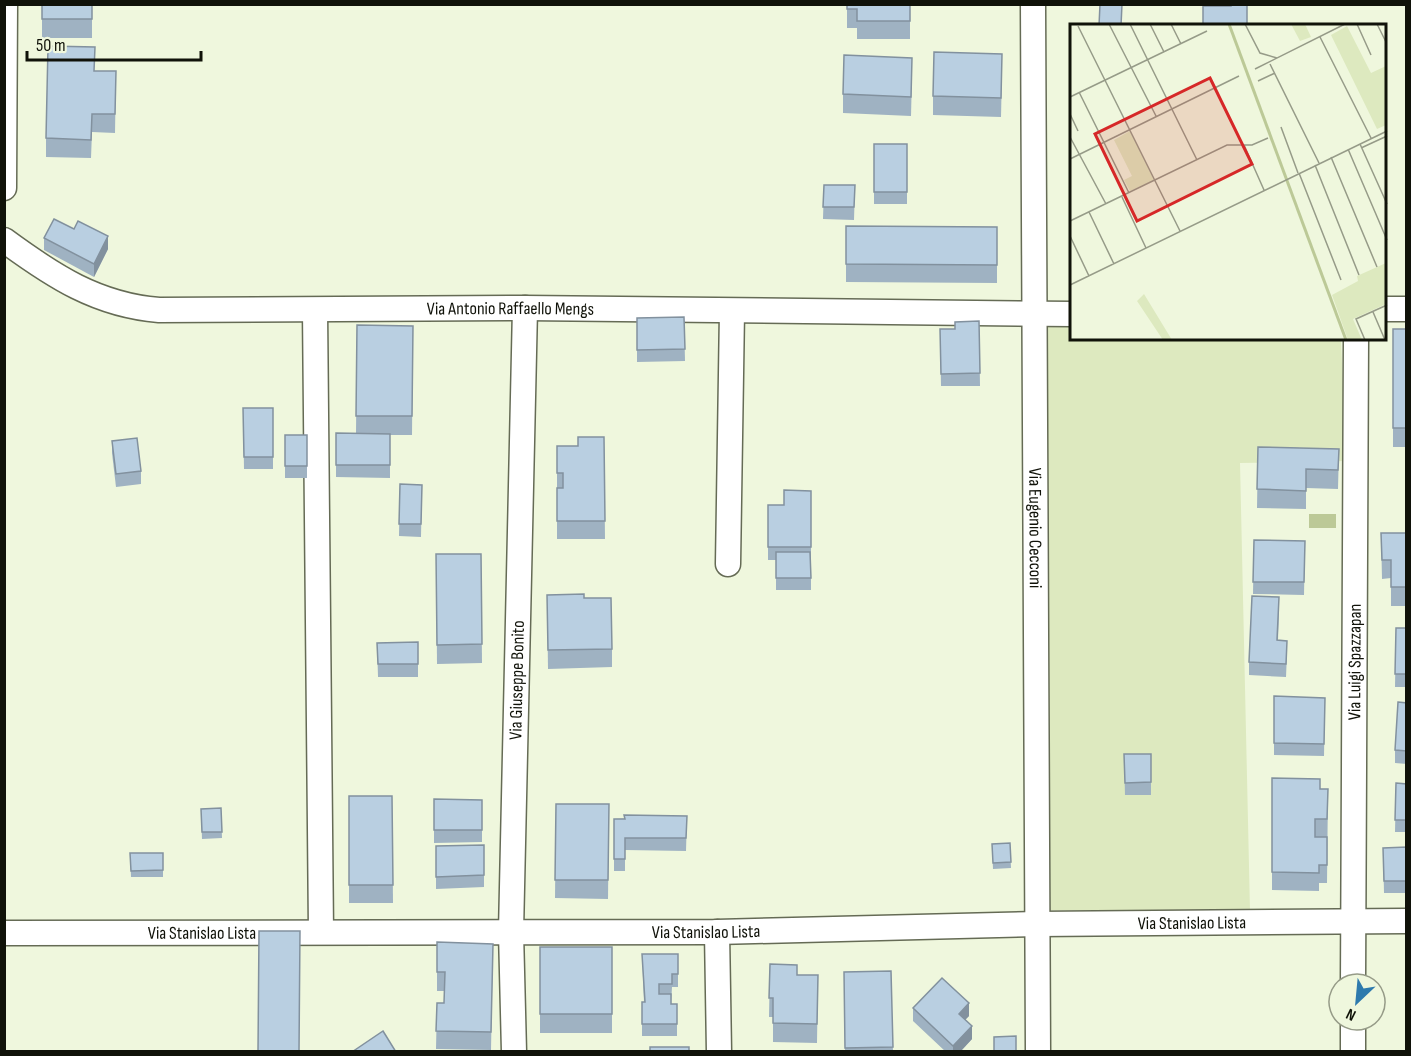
<svg xmlns="http://www.w3.org/2000/svg" width="1411" height="1056" viewBox="0 0 1411 1056" font-family="'Sofia Sans Condensed',sans-serif">
<rect width="100%" height="100%" fill="#eff7dd"/>
<!-- green -->
<polygon fill="#dde9bf" points="1046,323 1072,323 1072,339 1341,339 1346,461 1240,463 1250,911 1045,910"/>
<!-- water -->
<rect fill="#bcc997" x="1309" y="514" width="27" height="14"/>
<g fill="none" stroke-linecap="round" stroke-linejoin="round">
<!-- minor casing -->
<g stroke="#656b55" stroke-width="27">
<g id="minor">
<path id="s1" d="M1033,4L1038,1052"/>
<polyline points="4,188 5,4"/>
<path id="s2" d="M4,240C53,276 97,305 159,310L525,308L1072,314"/>
<polyline points="1386,309 1406,309"/>
<polyline points="315,310 321,932"/>
<polyline points="728,564 732,311"/>
<polyline points="717,932 719,1052"/>
<path id="s3" d="M4,933L717,932L1037,924L1406,921"/>
<path id="s4" d="M1353,984L1356,339"/>
<path id="s5" d="M514,1052L511,932L525,308"/>
<polyline points="1353,1052 1353,1020"/>
</g>
</g>
<!-- minor -->
<use href="#minor" stroke="#fff" stroke-width="24"/>
</g>
<!-- wall -->
<g fill="#9fb2c2">
<rect x="42" y="4" width="50" height="34"/>
<polygon points="847,4 910,4 910,39 857,39 857,28 847,28"/>
<polygon points="95,71 116,71 115,133 92,132 91,158 46,157 46,138"/>
<polygon points="1002,73 1001,117 933,115 933,96"/>
<polygon points="912,76 911,116 843,113 843,94"/>
<rect x="874" y="144" width="33" height="60"/>
<polygon points="824,185 855,185 854,220 823,219"/>
<polygon points="846,226 997,227 997,283 846,282"/>
<polygon points="44,238 108,249 94,277 44,250"/>
<polygon points="684,317 685,361 637,362 637,318"/>
<polygon points="979,321 980,386 941,386 940,329 955,329"/>
<polygon points="357,325 413,326 412,435 390,435 390,478 336,477 336,433 356,433"/>
<rect x="1393" y="329" width="14" height="118"/>
<polygon points="243,408 273,408 273,469 244,469"/>
<rect x="285" y="435" width="22" height="43"/>
<polygon points="604,437 605,539 557,539 557,446 578,446"/>
<polygon points="112,441 141,471 141,484 116,487 112,453"/>
<polygon points="1258,447 1339,449 1338,489 1306,488 1306,509 1257,508"/>
<polygon points="400,484 422,485 421,537 399,536"/>
<polygon points="811,491 811,590 776,590 776,560 768,560 768,505 784,505"/>
<polygon points="1381,533 1407,533 1407,606 1391,606 1391,578 1382,579"/>
<polygon points="1254,540 1305,541 1304,595 1253,594"/>
<polygon points="436,554 481,554 482,663 437,664"/>
<polygon points="547,595 584,598 612,649 612,667 548,669"/>
<polygon points="1279,610 1278,640 1287,653 1286,677 1249,675 1249,662"/>
<polygon points="1396,628 1407,628 1407,687 1395,687"/>
<polygon points="418,642 418,677 378,677 377,643"/>
<polygon points="1274,696 1325,698 1324,756 1274,755"/>
<polygon points="1407,703 1407,764 1395,763 1395,750"/>
<polygon points="1124,754 1151,754 1151,795 1125,795"/>
<polygon points="1272,778 1320,789 1328,789 1327,883 1319,883 1319,891 1272,890"/>
<polygon points="1396,783 1407,784 1407,832 1395,832"/>
<polygon points="349,796 392,796 393,903 349,903"/>
<polygon points="434,799 482,800 482,842 434,843"/>
<polygon points="556,804 609,804 608,899 555,898"/>
<polygon points="221,808 222,838 202,839 201,809"/>
<polygon points="687,816 686,851 625,850 625,871 614,871 614,819"/>
<polygon points="1010,843 1011,868 993,869 992,844"/>
<polygon points="484,845 484,887 436,889 436,846"/>
<polygon points="1407,847 1407,893 1384,893 1383,848"/>
<polygon points="130,853 163,853 163,877 131,877"/>
<polygon points="437,942 493,944 491,1050 436,1049 437,1003 444,1003 444,991 437,991"/>
<rect x="540" y="947" width="72" height="86"/>
<polygon points="642,954 678,954 678,987 672,987 671,1004 677,1004 677,1036 642,1036 642,1002 644,1002"/>
<polygon points="770,964 797,975 818,975 817,1043 773,1042 773,1017 769,1017"/>
<polygon points="891,971 893,1052 845,1052 844,972"/>
<polygon points="913,1008 969,1016 965,1020 972,1039 960,1052 946,1052 913,1021"/>
</g>
<!-- shaded-wall -->
<g fill="#82919e">
<polygon points="108,236 108,249 94,277 94,264"/>
<polygon points="969,1003 969,1016 959,1026 959,1014"/>
<polygon points="972,1026 972,1039 960,1052 953,1052 953,1046"/>
</g>
<!-- building -->
<g fill="#b9cfe1" stroke="#82919e" stroke-width="1.5">
<rect x="42" y="4" width="50" height="15"/>
<polygon points="847,4 910,4 910,21 857,21 857,9 847,9"/>
<polygon points="1100,4 1122,4 1121,26 1099,26"/>
<polygon points="1231,4 1247,4 1247,26 1203,26 1203,6 1231,6"/>
<polygon points="48,46 95,47 94,71 116,71 115,114 92,114 91,140 46,138"/>
<polygon points="934,52 1002,54 1001,98 933,96"/>
<polygon points="844,55 912,58 911,97 843,94"/>
<rect x="874" y="144" width="33" height="48"/>
<polygon points="824,185 855,185 854,207 823,207"/>
<polygon points="54,219 74,229 78,221 108,236 94,264 44,238"/>
<polygon points="846,226 997,227 997,265 846,264"/>
<polygon points="684,317 685,349 637,350 637,318"/>
<polygon points="979,321 980,373 941,374 940,329 955,329 955,322"/>
<polygon points="357,325 413,326 412,416 356,416"/>
<rect x="1393" y="329" width="14" height="99"/>
<polygon points="243,408 273,408 273,457 244,457"/>
<polygon points="336,433 390,434 390,465 336,465"/>
<rect x="285" y="435" width="22" height="31"/>
<polygon points="578,437 604,437 605,521 557,521 557,488 563,488 563,473 557,473 557,446 578,446"/>
<polygon points="137,438 141,471 116,474 112,441"/>
<polygon points="1258,447 1339,449 1338,470 1306,469 1306,491 1257,489"/>
<polygon points="400,484 422,485 421,524 399,524"/>
<polygon points="784,490 811,491 811,547 768,547 768,505 784,505"/>
<polygon points="1381,533 1407,533 1407,587 1391,587 1391,560 1382,560"/>
<polygon points="1254,540 1305,541 1304,582 1253,582"/>
<polygon points="776,552 810,552 811,578 776,578"/>
<polygon points="436,554 481,554 482,644 437,645"/>
<polygon points="584,594 584,598 611,598 612,649 548,650 547,595"/>
<polygon points="1252,596 1279,597 1277,640 1287,641 1286,664 1249,662"/>
<polygon points="1396,628 1407,628 1407,674 1395,674"/>
<polygon points="418,642 418,664 378,664 377,643"/>
<polygon points="1274,696 1325,698 1324,744 1274,743"/>
<polygon points="1398,702 1407,703 1407,751 1395,750"/>
<polygon points="1124,754 1151,754 1151,782 1125,783"/>
<polygon points="1272,778 1320,779 1320,789 1328,789 1327,819 1315,819 1315,837 1327,837 1327,865 1319,865 1319,873 1272,872"/>
<polygon points="1396,783 1407,784 1407,820 1395,820"/>
<polygon points="349,796 392,796 393,885 349,885"/>
<polygon points="434,799 482,800 482,830 434,830"/>
<polygon points="556,804 609,804 608,880 555,880"/>
<polygon points="221,808 222,832 202,832 201,809"/>
<polygon points="624,815 687,816 686,838 625,838 625,859 614,859 614,819 625,819"/>
<polygon points="1010,843 1011,862 993,863 992,844"/>
<polygon points="484,845 484,875 436,877 436,846"/>
<polygon points="1407,847 1407,881 1384,881 1383,848"/>
<polygon points="130,853 163,853 163,870 131,871"/>
<polygon points="259,931 300,931 299,1052 258,1052"/>
<polygon points="437,942 493,944 491,1032 436,1031 437,1003 444,1003 445,972 437,972"/>
<rect x="540" y="947" width="72" height="67"/>
<polygon points="642,954 678,954 678,974 672,974 672,984 659,984 659,994 671,994 671,1004 677,1004 677,1024 642,1024 642,1002 645,1002"/>
<polygon points="770,964 797,965 797,975 818,975 817,1024 773,1023 773,998 769,998"/>
<polygon points="891,971 893,1047 845,1048 844,972"/>
<polygon points="942,978 969,1003 959,1014 972,1026 953,1046 913,1008"/>
<polygon points="383,1031 396,1052 352,1052"/>
<polygon points="1016,1036 1016,1052 994,1052 994,1037"/>
<rect x="650" y="1047" width="39" height="5"/>
</g>
<g text-anchor="middle" dominant-baseline="central" stroke-width="4.5" stroke-linejoin="round" paint-order="stroke">
<!-- street labels -->
<g font-size="18" fill="#101209" stroke="#eff7dd">
<text stroke="none"><textPath href="#s2" startOffset="524">Via Antonio Raffaello Mengs</textPath></text>
<text stroke="none"><textPath href="#s1" startOffset="524">Via Eugenio Cecconi</textPath></text>
<text stroke="none"><textPath href="#s4" startOffset="322">Via Luigi Spazzapan</textPath></text>
<text stroke="none"><textPath href="#s5" startOffset="372">Via Giuseppe Bonito</textPath></text>
<text stroke="none"><textPath href="#s3" startOffset="1188">Via Stanislao Lista</textPath></text>
<text stroke="none"><textPath href="#s3" startOffset="198">Via Stanislao Lista</textPath></text>
<text stroke="none"><textPath href="#s3" startOffset="702">Via Stanislao Lista</textPath></text>
</g>
</g>
<!-- overview -->
<g transform="translate(1070 24)">
<rect width="316" height="316" fill="#eff7dd"/>
<path d="M221,0H235L241,13L230,17ZM277,2L301,49L316,42V101L307,105L261,11ZM60,107L84,156L60,167L54,156L62,152L44,116ZM316,239V280L283,295L292,316H278L262,271L288,257L287,252ZM74,270L102,316H93L67,277Z" fill="#dde9bf"/>
<path fill="none" stroke="#bcc997" stroke-width="3" d="M159,0L276,316"/>
<path fill="none" stroke="#969b88" stroke-width="1.5" d="M39,0L86,92M60,0L127,136M80,0L94,28M101,0L111,20M175,0L190,29L207,34M287,0L301,31M307,0L316,18M8,2L110,207M250,13L301,114M200,40L249,139M185,45L275,0M188,57L205,49M9,68L59,169M0,73L137,7M0,90L8,107M211,103L228,149M0,113L36,180M290,120L317,180M174,121L194,166M291,124L317,112M278,125L317,216M261,133L307,243M0,135L169,52M245,141L289,251M229,149L271,256M52,173L76,224M19,188L44,240M0,197L157,121H182L198,114M0,212L19,252M0,261L317,107M303,288L315,316M295,316L286,295L317,281"/>
<path fill="#d62828" fill-opacity="0.15" stroke="#d62828" stroke-width="3" d="M140,54L182,140L67,197L25,110Z"/>
<rect width="316" height="316" fill="none" stroke="#101209" stroke-width="3"/>
</g>
<!-- border -->
<rect width="1411" height="1056" fill="none" stroke="#101209" stroke-width="12"/>
<!-- north arrow -->
<g transform="translate(1357 1002) rotate(206)"><circle r="28" fill="#eff7dd" stroke="#969b88" stroke-width="1.5"/>
<path d="M0-4.5L10 22L0 15L-10 22Z" fill="#2e7aad"/>
<text y="-9" font-size="16" font-weight="bold" text-anchor="middle" fill="#101209">N</text>
</g>
<!-- scale -->
<path d="M27 51v9h174v-9" fill="none" stroke="#101209" stroke-width="3"/>
<text x="36" y="51" font-size="18" fill="#101209" stroke="#eff7dd" stroke-width="4.5" paint-order="stroke">50 m</text>
</svg>
